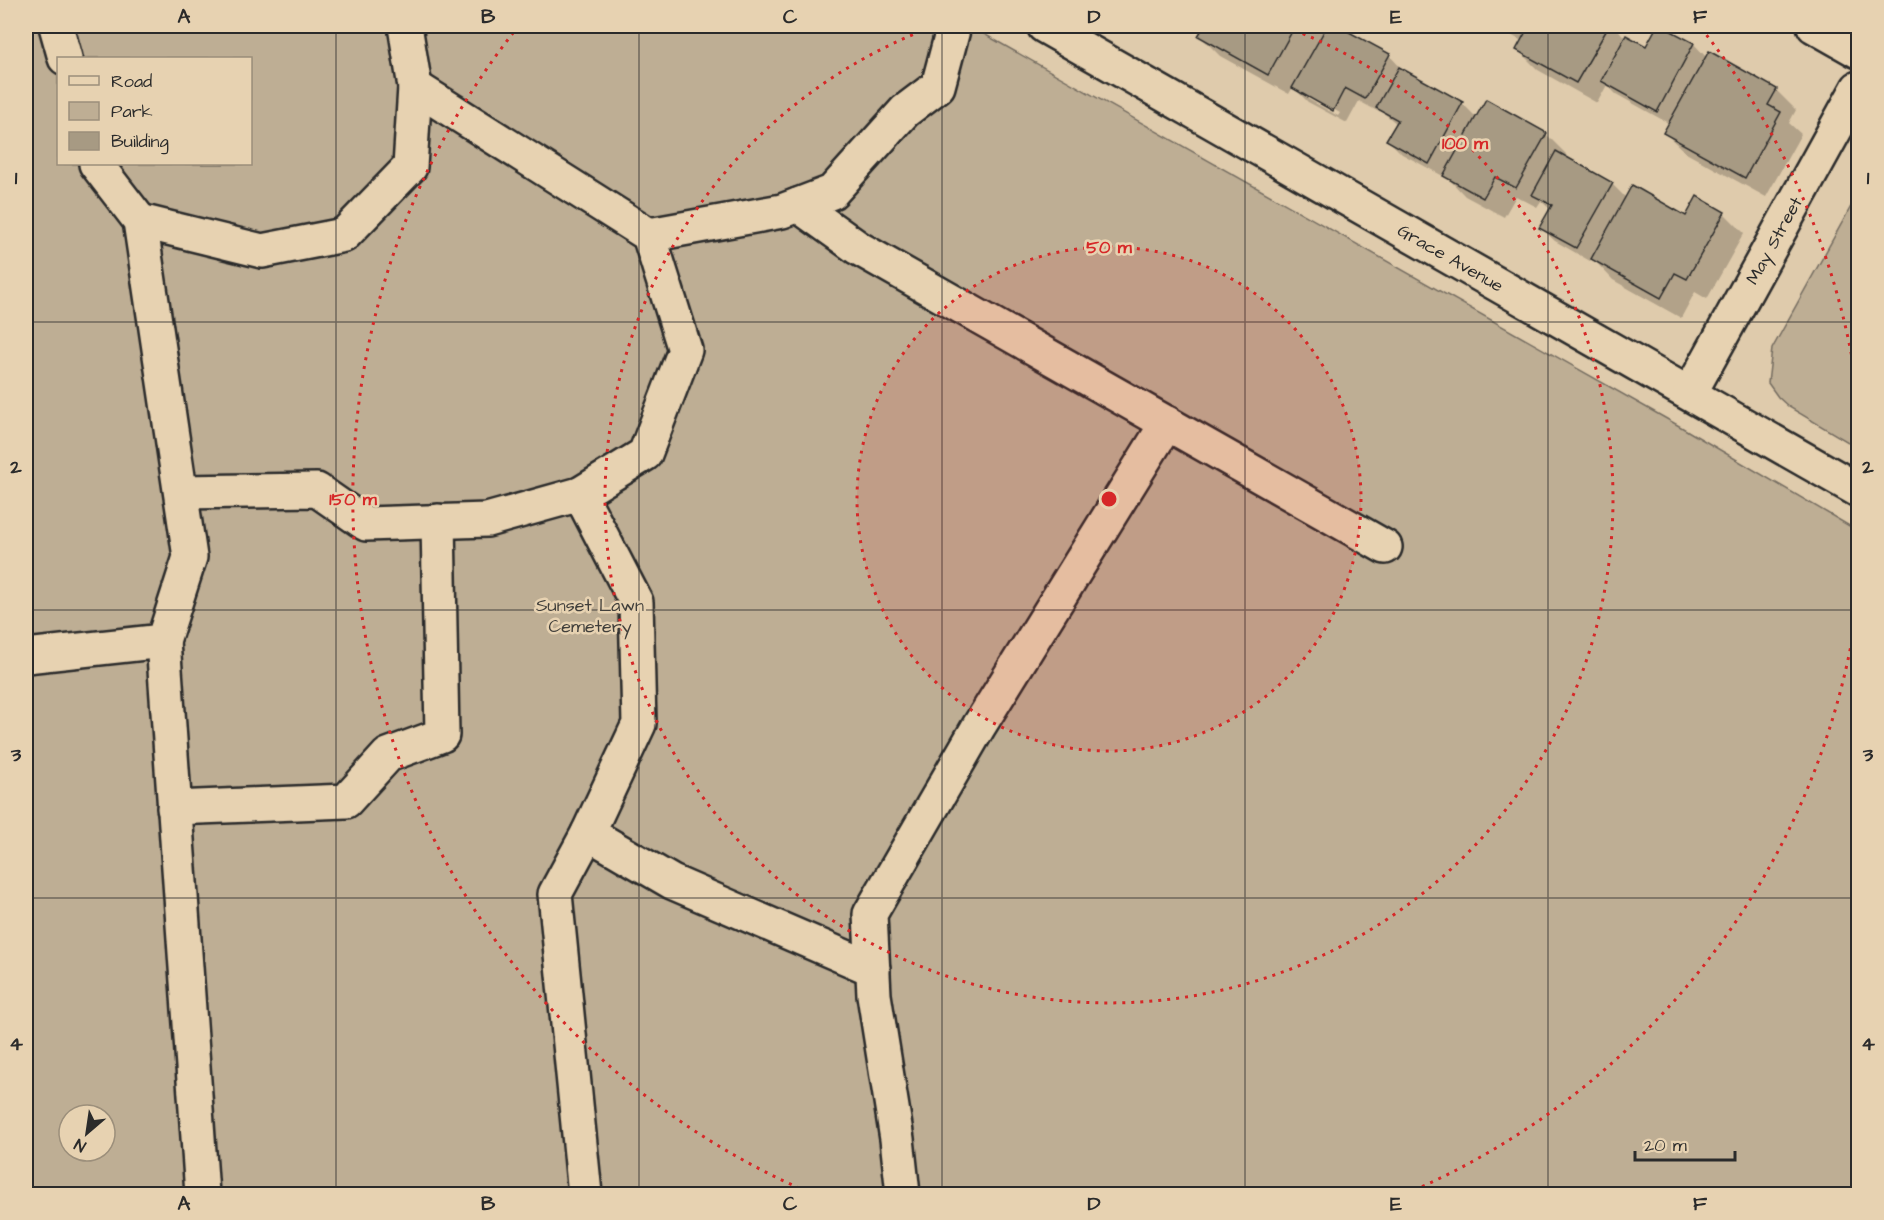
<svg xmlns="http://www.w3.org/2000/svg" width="1884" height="1220" viewBox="0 0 1884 1220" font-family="'Architects Daughter',sans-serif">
<rect width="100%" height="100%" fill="#dfcbac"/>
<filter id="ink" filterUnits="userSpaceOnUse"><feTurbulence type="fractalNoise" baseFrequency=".0167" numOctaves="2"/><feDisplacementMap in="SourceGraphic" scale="12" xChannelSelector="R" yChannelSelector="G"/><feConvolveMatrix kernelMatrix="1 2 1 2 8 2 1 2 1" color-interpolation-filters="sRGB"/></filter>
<g filter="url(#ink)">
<!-- green -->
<g fill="#beae94" stroke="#746c60" stroke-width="1.5" fill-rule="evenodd">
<path d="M26,26H970L1681,427L1858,531V1194H26ZM58,58H250V164H58ZM69,1115H105V1151H69Z"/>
<polygon points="1858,194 1858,448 1789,407 1778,397 1768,383 1772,349"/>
</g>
<!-- shadow -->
<g fill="#0003" fill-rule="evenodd">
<path d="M1205,26H1335L1389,55L1402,69L1462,103L1477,118L1546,134L1566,154L1564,158L1612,184L1626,198L1686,218L1724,213L1744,233L1707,299L1695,292L1681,318L1613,280L1592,258L1590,261L1555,241L1541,228L1551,210L1541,201L1537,207L1516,196L1504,217L1465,196L1444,174L1443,176L1402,154L1388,140L1397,124L1380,110L1379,112L1359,101L1347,123L1308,102L1293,87L1289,94L1220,56L1200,36ZM1308,95L1340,113L1338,116L1308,99Z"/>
<polygon points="1494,26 1615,26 1626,39 1647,48 1659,26 1694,44 1707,58 1776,90 1796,110 1789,123 1801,134 1766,197 1686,153 1665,133 1670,124 1616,94 1607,85 1597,103 1538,70 1518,50 1522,41"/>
</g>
<!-- building -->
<g fill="#a79a83" stroke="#2b2b2b" stroke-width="1.5">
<polygon points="1204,26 1295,26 1268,75 1198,36"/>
<polygon points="1327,26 1338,26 1390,54 1365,99 1345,88 1333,111 1292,88"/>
<polygon points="1529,26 1609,26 1576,83 1516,50"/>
<polygon points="1657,26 1662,26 1694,43 1657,112 1601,81 1626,35 1646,46"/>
<polygon points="1709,51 1777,89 1768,105 1781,112 1745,178 1663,133"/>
<polygon points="1399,67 1463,102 1429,164 1386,140 1398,120 1376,108"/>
<polygon points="1486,99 1547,133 1516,188 1495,177 1483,198 1443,176"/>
<polygon points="1556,151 1613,183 1576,248 1539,228 1552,205 1532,195"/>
<polygon points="1632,185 1686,216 1697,196 1725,212 1687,279 1675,273 1661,298 1591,259"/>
</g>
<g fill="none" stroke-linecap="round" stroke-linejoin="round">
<!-- minor casing -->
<g stroke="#2b2b2b" stroke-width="38">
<g id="minor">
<polyline points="56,26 65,58"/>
<path id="s1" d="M1044,26L1858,490"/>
<polyline points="1814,26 1858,51"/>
<polyline points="798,205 858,248 1385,547"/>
<polyline points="140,221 262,251 344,235 410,167 415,87 405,26"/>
<polyline points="649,235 782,211 832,192 905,111 938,86 954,26"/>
<path id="s2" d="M1690,393L1858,88"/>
<polyline points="181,492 317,490 366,524 487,520 580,494 645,454 685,350 649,235 415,87"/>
<polyline points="580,494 636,602 639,724 588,833"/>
<polyline points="163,641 202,1194"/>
<polyline points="26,656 163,641 190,557 140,221 96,164"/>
<polyline points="174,808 346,801 388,755 442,735 438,521"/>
<polyline points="585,1194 555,894 588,833 672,882 873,969"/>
<polyline points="903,1194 897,1139 874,995 870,914 979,726 1167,423"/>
</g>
</g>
<!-- minor -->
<use href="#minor" stroke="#e7d2b1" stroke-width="33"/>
</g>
</g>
<!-- grid -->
<path fill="none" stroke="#2b2b2b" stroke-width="1.5" stroke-opacity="0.55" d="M336,26V1194M639,26V1194M942,26V1194M1245,26V1194M1548,26V1194M26,322H1858M26,610H1858M26,898H1858"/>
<!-- distance rings -->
<circle cx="1109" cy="499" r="252" fill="#d62828" fill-opacity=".12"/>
<g fill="none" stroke="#d62828" stroke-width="3" stroke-dasharray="3 6">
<circle cx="1109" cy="499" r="252"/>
<path d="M1286 27A504 504 0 1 1 932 27"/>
<path d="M1858 604A756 756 0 0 1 1410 1192M808 1192A756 756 0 0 1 517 28M1701 28A756 756 0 0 1 1858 394"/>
</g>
<g text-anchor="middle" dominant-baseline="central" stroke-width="5" stroke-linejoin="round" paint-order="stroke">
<!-- street labels -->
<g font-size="18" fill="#2b2b2b" stroke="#e7d2b1">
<text stroke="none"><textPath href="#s2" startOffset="174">May Street</textPath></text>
<text stroke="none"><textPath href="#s1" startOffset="468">Grace Avenue</textPath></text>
</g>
<!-- park labels -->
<g font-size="18" fill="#413f3b" stroke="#e7d2b1">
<text x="590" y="605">Sunset Lawn<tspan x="590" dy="21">Cemetery</tspan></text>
</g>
</g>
<circle cx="1109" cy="499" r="9" fill="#d62828" stroke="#e7d2b1" stroke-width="3"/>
<g font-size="18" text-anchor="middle" font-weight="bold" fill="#d62828" stroke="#e7d2b1" stroke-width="5" stroke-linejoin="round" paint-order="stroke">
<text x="1465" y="149">100 m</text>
<text x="1109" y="253">50 m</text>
<text x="353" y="505">150 m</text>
</g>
<!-- margin -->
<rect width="1884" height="1220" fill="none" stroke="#e7d2b1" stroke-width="66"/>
<!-- legend -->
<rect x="57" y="57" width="195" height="108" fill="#e7d2b1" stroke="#9c8f7b" stroke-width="1.5"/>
<rect x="69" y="76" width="30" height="9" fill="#e7d2b1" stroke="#9c8f7b" stroke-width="1.5"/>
<text x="111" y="87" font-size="18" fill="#2b2b2b">Road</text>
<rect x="69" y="102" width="30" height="18" fill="#beae94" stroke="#9c8f7b" stroke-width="1.5"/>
<text x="111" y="117" font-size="18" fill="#2b2b2b">Park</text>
<rect x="69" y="132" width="30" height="18" fill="#a79a83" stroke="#9c8f7b" stroke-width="1.5"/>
<text x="111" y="147" font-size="18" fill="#2b2b2b">Building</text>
<!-- north arrow -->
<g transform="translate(87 1133) rotate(209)"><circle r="28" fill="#e7d2b1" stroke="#9c8f7b" stroke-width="1.5"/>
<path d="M0-4.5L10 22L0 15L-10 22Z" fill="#2b2b2b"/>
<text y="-9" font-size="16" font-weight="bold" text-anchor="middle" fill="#2b2b2b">N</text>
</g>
<!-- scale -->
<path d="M1635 1151v9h100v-9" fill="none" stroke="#2b2b2b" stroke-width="3"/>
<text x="1644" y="1151" font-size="18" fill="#2b2b2b" stroke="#e7d2b1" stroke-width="4.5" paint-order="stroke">20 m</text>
<rect x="33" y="33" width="1818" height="1154" fill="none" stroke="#2b2b2b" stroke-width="2"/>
<g font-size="20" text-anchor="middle" font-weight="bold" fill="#2b2b2b">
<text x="184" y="23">A</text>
<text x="488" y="23">B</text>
<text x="790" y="23">C</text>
<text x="1094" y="23">D</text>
<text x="1396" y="23">E</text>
<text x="1700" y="23">F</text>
<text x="16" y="184">1</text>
<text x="1868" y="184">1</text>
<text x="16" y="473">2</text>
<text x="1868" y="473">2</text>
<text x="16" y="761">3</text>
<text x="1868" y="761">3</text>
<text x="16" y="1050">4</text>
<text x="1868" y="1050">4</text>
<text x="184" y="1210">A</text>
<text x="488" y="1210">B</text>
<text x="790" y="1210">C</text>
<text x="1094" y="1210">D</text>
<text x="1396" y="1210">E</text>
<text x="1700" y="1210">F</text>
</g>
</svg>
